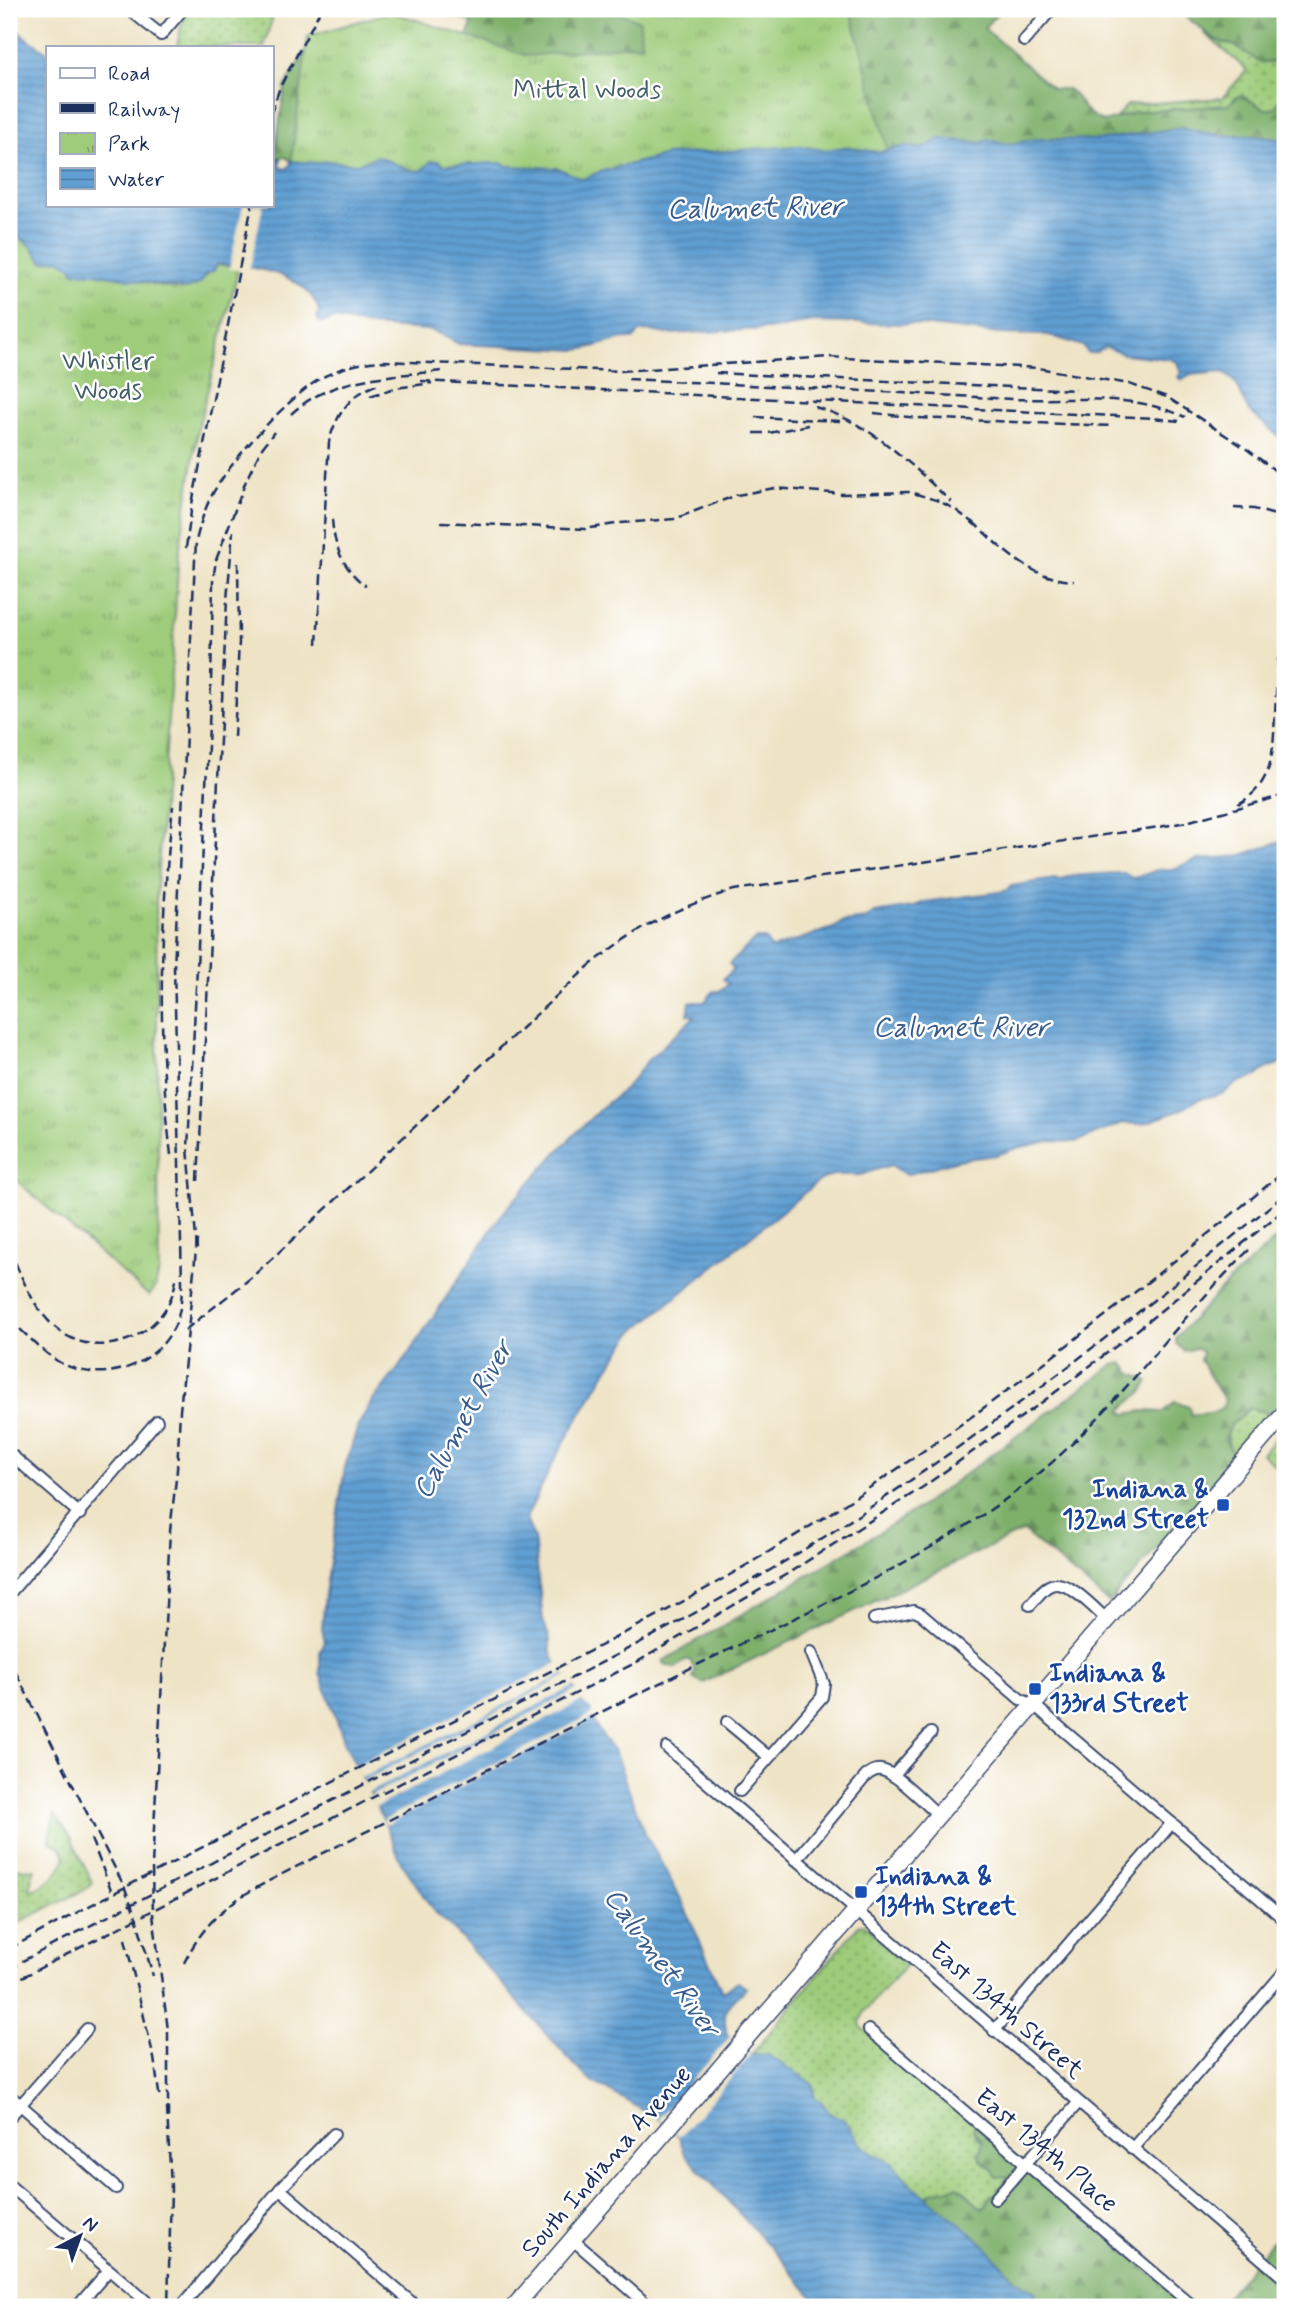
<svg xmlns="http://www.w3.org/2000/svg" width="1294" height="2316" viewBox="0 0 1294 2316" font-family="Mynerve,sans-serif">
<defs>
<pattern id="grass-dots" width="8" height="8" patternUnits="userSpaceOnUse" patternTransform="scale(1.75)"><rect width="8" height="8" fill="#9ecc7a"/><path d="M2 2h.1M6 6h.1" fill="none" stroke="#80a667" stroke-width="1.8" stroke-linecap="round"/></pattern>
<pattern id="forest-firs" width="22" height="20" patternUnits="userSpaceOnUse" patternTransform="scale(1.75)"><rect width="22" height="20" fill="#7eb06a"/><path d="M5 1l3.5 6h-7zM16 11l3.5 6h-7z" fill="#66905a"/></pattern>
<pattern id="park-tufts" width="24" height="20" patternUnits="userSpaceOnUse" patternTransform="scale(1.75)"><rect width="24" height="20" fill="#9ecc7a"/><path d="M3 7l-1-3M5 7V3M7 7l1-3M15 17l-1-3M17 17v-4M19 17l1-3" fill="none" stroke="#80a667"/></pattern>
<pattern id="water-rules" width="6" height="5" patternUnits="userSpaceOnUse" patternTransform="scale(1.75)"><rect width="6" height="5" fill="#619fd2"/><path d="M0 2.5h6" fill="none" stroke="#4f82ae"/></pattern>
</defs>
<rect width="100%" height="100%" fill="#fff"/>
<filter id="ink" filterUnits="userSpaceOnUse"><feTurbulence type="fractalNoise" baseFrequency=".0143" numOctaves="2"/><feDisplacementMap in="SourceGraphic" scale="14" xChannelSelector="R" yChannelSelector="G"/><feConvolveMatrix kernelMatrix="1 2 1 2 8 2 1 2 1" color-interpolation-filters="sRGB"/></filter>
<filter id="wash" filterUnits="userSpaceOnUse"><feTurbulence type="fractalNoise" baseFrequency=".00686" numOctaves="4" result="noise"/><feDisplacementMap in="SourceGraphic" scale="28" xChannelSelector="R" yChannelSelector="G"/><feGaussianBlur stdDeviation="1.57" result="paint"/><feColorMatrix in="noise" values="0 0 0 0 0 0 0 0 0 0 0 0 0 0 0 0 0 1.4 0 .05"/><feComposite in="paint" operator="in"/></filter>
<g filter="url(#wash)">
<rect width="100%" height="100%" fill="#eee3c5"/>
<!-- grass -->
<g fill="url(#grass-dots)" stroke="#5c7e6c" stroke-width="2">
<polygon points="192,9 275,9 264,47 177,47 182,22"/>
<path d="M1203,32L1216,40L1236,46L1268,63C1274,62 1278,61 1282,68L1279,75L1285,88C1273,127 1261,103 1241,96L1235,98L1229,105L1136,112L1114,120L1127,105L1222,98L1247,70Z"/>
<path d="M1250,1407L1272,1414L1235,1457C1219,1434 1229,1421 1250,1407Z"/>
<polygon points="1285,1426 1285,1474 1262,1454"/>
<path d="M55,1814L71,1837L92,1882L85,1890L9,1927V1868L35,1869L31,1880L30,1890C48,1886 60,1872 66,1856L61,1848L50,1842L51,1828Z"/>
<path d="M864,1924L908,1962L864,2012L860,2023L862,2028L975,2124L976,2136L983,2142L979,2155L982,2162L1008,2178L983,2209L974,2204L970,2196L950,2188L930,2193L927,2199L899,2172L892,2163L875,2155L860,2144L852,2135L850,2127C838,2119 821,2110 814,2097C810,2091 813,2087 809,2081L767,2055H751L859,1925Z"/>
</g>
<!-- forest -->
<g fill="url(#forest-firs)" stroke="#4c7064" stroke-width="2">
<path d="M437,9H476L487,14L557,12L572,9H1001L984,28L1053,89H1068C1075,94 1076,97 1080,103C1085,111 1095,118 1104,122L1136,112L1229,105L1235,98L1241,96C1261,104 1273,126 1285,88L1279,79L1282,68L1274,62L1261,63L1236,46L1216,40L1176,9H1285V140L1245,135L1224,136L1178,128L1099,140L1036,139L1009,144L996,141L981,143L940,139L922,149L907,146L878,152L291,161L285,157H274L285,87L312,38L467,37L472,23C462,17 447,18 437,9Z"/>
<path d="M1285,1231V1398L1272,1414L1250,1408L1232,1424L1225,1439L1235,1457L1109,1603L1023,1531L703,1683L693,1677L695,1670L690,1660H685L676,1668L666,1665L663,1661L862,1543L923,1505L1113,1365L1123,1363L1132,1374L1144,1378L1148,1382C1144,1396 1129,1399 1122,1411L1126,1414L1143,1411L1164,1412L1175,1402L1189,1407L1191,1415C1205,1411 1220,1418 1225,1401L1200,1360L1202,1352L1196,1348L1184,1351L1176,1343V1337L1231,1279Z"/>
<path d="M975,2124L1191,2307H1044L1033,2290L1016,2280L978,2239L927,2199L930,2193L957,2186C969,2192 972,2203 983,2209L988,2204L987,2199L1000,2190L1008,2178L1005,2176L996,2177L993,2169L983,2162L979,2155L983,2142L973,2130Z"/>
<polygon points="1285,2227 1285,2294 1274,2307 1217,2307"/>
</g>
<!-- park -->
<g fill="url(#park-tufts)" stroke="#5c7e6c" stroke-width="2">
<polygon points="610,9 850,9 890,159 567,183 291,162 308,36 391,12 528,56 641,44 640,21"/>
<path d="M9,230L31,246L43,262L59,259C82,273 106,273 132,279C152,283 175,293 195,286C202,283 210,270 217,264L239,267L198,428L179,553L156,901L159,1271L155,1288L149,1296L9,1174Z"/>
</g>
<!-- water -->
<g fill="url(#water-rules)" stroke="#3e6798" stroke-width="2">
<path d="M476,9H572C540,16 507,22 476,9Z"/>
<path d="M9,21L22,35L47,52V205H271V159H281L279,166L285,169L290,166L291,161L317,163L327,161L357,164L377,156L410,170L421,171L431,161H439L444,165L501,163L508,166L557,168L583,179L599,172L666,155L799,146L823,150L846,147L878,152L907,146L922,149L940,139L981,143L987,140L1009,144L1036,139L1099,140L1178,128L1224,136L1245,135L1285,140V442L1248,410L1238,387L1233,380L1223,372L1189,375L1181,380L1178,377L1181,373L1177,362L1170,359L1123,354L1106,347L1095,353H1088L1083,346L1049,335L1000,334L912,324L805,322L783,328L667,334L650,331L640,332L633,339C613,338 597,348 577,350L459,344L440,334L428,330L369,326L335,319L323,323L319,322L317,316L319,311C307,272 251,266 217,264L214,271L205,274C203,285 195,286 185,289L95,273L75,272L69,265L59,259L43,262L31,246L9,230Z"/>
<path d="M1285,840V1061L1264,1070L1257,1076L1239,1082L1224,1093L1199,1099L1180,1110L1151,1121L1139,1124L1123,1123L1076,1142L1050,1141L1017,1148L997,1155L958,1160L906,1175L891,1165L860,1175H832L819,1181L633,1332L607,1370L559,1451L527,1516V1522L534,1538L543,1620L550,1639V1650L553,1658L580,1697L582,1704L590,1710L597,1728L614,1751L645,1833L682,1901L722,1992L738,1982L746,1988C728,2008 721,2005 727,2035L751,2055H768L809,2081L813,2085L814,2097L822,2102L830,2114L844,2119L860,2144L875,2155L892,2163L914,2187L978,2239L1016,2280L1033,2290L1044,2307H821L782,2260L685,2154L679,2137L658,2119L588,2079L569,2059L452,1928L433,1910L400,1860L386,1825L346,1746L320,1673V1652L325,1642L322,1629L325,1593L345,1467L358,1426L371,1403L403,1362L501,1215L559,1150L601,1108L625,1089L648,1060L695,1016L688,1015L690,1002H704L714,991H719L728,984L723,979L734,969L729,964L755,939H765L771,948H774L836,927L842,922L867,919L875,913L913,907L924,902L999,892L1008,890L1011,886L1055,879L1060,881L1070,876L1102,874L1124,873L1132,878L1138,877L1157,870L1173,869L1197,860L1239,856Z"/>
</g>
<!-- pier -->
<g fill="#eee3c5">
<polygon points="243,205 263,205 249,272 229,269"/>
<polygon points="560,1662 567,1673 361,1778 355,1766"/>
<polygon points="568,1675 575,1686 368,1793 363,1781"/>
<polygon points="578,1689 584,1700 376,1807 374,1804 370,1796"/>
<polygon points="595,1713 596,1717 386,1825 383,1820"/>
<polygon points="730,2037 751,2055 679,2137 658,2119"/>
</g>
</g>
<g filter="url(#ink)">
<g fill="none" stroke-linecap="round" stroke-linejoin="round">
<!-- minor casing -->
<g stroke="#3b4a6d" stroke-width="14">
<g id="minor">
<polyline points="129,9 161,35 183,9"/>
<polyline points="1024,41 1052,9"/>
<polyline points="9,1453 80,1514"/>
<polyline points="9,1594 157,1421"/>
<path d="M1030,1605C1036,1599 1042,1588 1051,1585C1067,1578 1095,1609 1107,1620"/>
<polyline points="874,1619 914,1611 921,1614 1020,1699 1034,1705 1285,1920"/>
<polyline points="727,1722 769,1757"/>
<polyline points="667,1748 1285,2279"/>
<polyline points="893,1776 931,1733"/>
<polyline points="740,1791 822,1697 824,1684 811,1652"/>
<path d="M796,1860L866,1776C871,1772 875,1769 881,1770C896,1772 927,1805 939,1816"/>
<polyline points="869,2030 1194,2307"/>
<polyline points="994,2031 1172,1823"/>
<polyline points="9,2095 116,2188"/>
<polyline points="9,2118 87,2029"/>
<polyline points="1132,2149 1285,1971"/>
<polyline points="9,2185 153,2307"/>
<polyline points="280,2189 417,2307"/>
<polyline points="995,2199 1078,2103"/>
<polyline points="573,2240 650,2307"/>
<polyline points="77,2307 108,2271"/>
<polyline points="181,2307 280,2189 334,2134"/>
</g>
</g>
<!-- secondary casing -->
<g stroke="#3b4a6d" stroke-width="19">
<polyline id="secondary" points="514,2307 1285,1413"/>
</g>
<!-- minor -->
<use href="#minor" stroke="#fff" stroke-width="10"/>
<!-- secondary -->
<use href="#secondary" stroke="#fff" stroke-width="16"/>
<!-- rail -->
<g stroke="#1b2f5e" stroke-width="2.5" stroke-dasharray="10 5" stroke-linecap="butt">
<polyline points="271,113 280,87 321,9"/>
<polyline points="716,373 1076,390"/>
<path d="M628,379C756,385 884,392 1012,399C1068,401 1132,392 1185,417"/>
<polyline points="421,381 1153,418 1179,421"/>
<polyline points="370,396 395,388 432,383"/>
<path d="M815,407C870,422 911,464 951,502"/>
<polyline points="874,413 918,418 1112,426"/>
<path d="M291,414C331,376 391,376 443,371"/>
<polyline points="755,417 840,421"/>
<polyline points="754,433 769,433 808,425"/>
<polyline points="1234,508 1254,509 1285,518"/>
<path d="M332,519C334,547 343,569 366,586"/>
<path d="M972,521C1003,550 1029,578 1074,581"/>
<polyline points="441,522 585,529 621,523 674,519 737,495 775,488 842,494 910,492 939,501 956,510 978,527"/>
<polyline points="186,548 192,504 252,205"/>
<path d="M317,644L329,442C336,414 351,393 379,384"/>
<polyline points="234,737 239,642 238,563"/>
<path d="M1238,804C1275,784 1273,749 1275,713C1276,695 1277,676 1278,658"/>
<path d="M171,1155C157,1039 160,921 173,806"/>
<polyline points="198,1181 227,600 233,531"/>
<path d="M9,1249C22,1276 32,1308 56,1328C100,1366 169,1335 176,1279"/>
<polyline points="197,1249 188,1148 211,685 213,581 216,560 247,478 262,448 274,432"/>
<path d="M9,1319C25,1333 41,1351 59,1362C101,1385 155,1368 175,1325C181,1311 182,1296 182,1282L174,967L196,541C200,525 204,510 212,495C229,462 293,391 327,375C345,366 364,362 384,361L621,371L828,357L1038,368L1129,384L1167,397L1248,450L1285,478"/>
<path d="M185,1330L252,1277L589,966C637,928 675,908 734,890L1159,827L1186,822L1285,795"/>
<polyline points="9,1659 124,1886 136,1917 153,1976"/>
<polyline points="91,1839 112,1892"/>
<polyline points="125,1939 154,2058 160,2100"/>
<path d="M9,1949C172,1860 340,1779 505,1694C595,1649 685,1603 770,1551C954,1440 1120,1306 1285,1171"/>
<path d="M184,1963C200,1930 221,1908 252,1890C302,1863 352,1839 403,1813C501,1763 599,1712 699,1664C810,1610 927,1560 1026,1484C1112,1417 1172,1325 1250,1249"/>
<path d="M9,1968C160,1889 312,1811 464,1733C571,1678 679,1625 782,1563C961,1455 1124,1326 1285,1194"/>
<polyline points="9,1984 637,1662 787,1574 923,1487 1041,1403 1136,1331 1285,1209"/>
<polyline points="167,2108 171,2188 168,2307"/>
<polyline points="168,2117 168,2030 153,1914 152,1866 170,1531 177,1470 180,1411 197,1240"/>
<polyline points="1283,2307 1285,2305"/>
</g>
</g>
</g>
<!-- markers -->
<g fill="#1a4fb4" stroke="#fff" stroke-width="2.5">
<rect x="1216" y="1498" width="14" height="14" rx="3.5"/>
<rect x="1028" y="1682" width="14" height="14" rx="3.5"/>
<rect x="854" y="1885" width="14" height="14" rx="3.5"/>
</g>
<g text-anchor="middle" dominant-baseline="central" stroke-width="5" stroke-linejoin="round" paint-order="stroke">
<!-- park labels -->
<g font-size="26" fill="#425e66" stroke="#fff">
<text x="587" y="91">Mittal Woods</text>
<text x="108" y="362">Whistler<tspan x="108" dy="30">Woods</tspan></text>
</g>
<!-- transit labels -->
<g font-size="26" font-weight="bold" fill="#164399" stroke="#fff" text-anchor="start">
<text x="1209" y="1490" text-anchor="end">Indiana &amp;<tspan x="1209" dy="30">132nd Street</tspan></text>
<text x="1049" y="1674">Indiana &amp;<tspan x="1049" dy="30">133rd Street</tspan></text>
<text x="875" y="1877">Indiana &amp;<tspan x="875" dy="30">134th Street</tspan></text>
</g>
<!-- street labels -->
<g font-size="26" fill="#1b2f5e" stroke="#fff">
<text transform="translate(1006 2011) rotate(41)">East 134th Street</text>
<text transform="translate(1046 2151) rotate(40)">East 134th Place</text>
<text transform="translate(607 2162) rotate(-49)">South Indiana Avenue</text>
</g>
<!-- water labels -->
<g font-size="28" font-style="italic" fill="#375c8c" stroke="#fff">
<text transform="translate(755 209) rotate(-1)">Calumet River</text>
<text x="961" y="1028">Calumet River</text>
<text transform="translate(464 1420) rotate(-61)">Calumet River</text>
<text transform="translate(661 1963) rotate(54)">Calumet River</text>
</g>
</g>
<!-- margin -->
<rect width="1294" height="2316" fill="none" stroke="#fff" stroke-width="35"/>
<!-- legend -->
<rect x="46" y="46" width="228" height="161" fill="#ffffff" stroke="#a4acbf" stroke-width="2"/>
<rect x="60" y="68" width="35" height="10" fill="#ffffff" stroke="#a4acbf" stroke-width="2"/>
<text x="108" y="80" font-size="21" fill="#1b2f5e">Road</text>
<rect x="60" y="103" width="35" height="10" fill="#1b2f5e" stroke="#a4acbf" stroke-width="2"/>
<text x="108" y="116" font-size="21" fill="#1b2f5e">Railway</text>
<rect x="60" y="133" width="35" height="21" fill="url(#park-tufts)" stroke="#a4acbf" stroke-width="2"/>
<text x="108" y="150" font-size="21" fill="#1b2f5e">Park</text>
<rect x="60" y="168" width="35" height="21" fill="url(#water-rules)" stroke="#a4acbf" stroke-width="2"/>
<text x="108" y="186" font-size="21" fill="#1b2f5e">Water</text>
<!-- north arrow -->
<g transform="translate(80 2236) rotate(41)" stroke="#ffffff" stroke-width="5" paint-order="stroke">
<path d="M0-5L12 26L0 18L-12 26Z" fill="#1b2f5e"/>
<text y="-10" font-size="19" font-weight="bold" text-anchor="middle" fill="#1b2f5e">N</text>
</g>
</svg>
